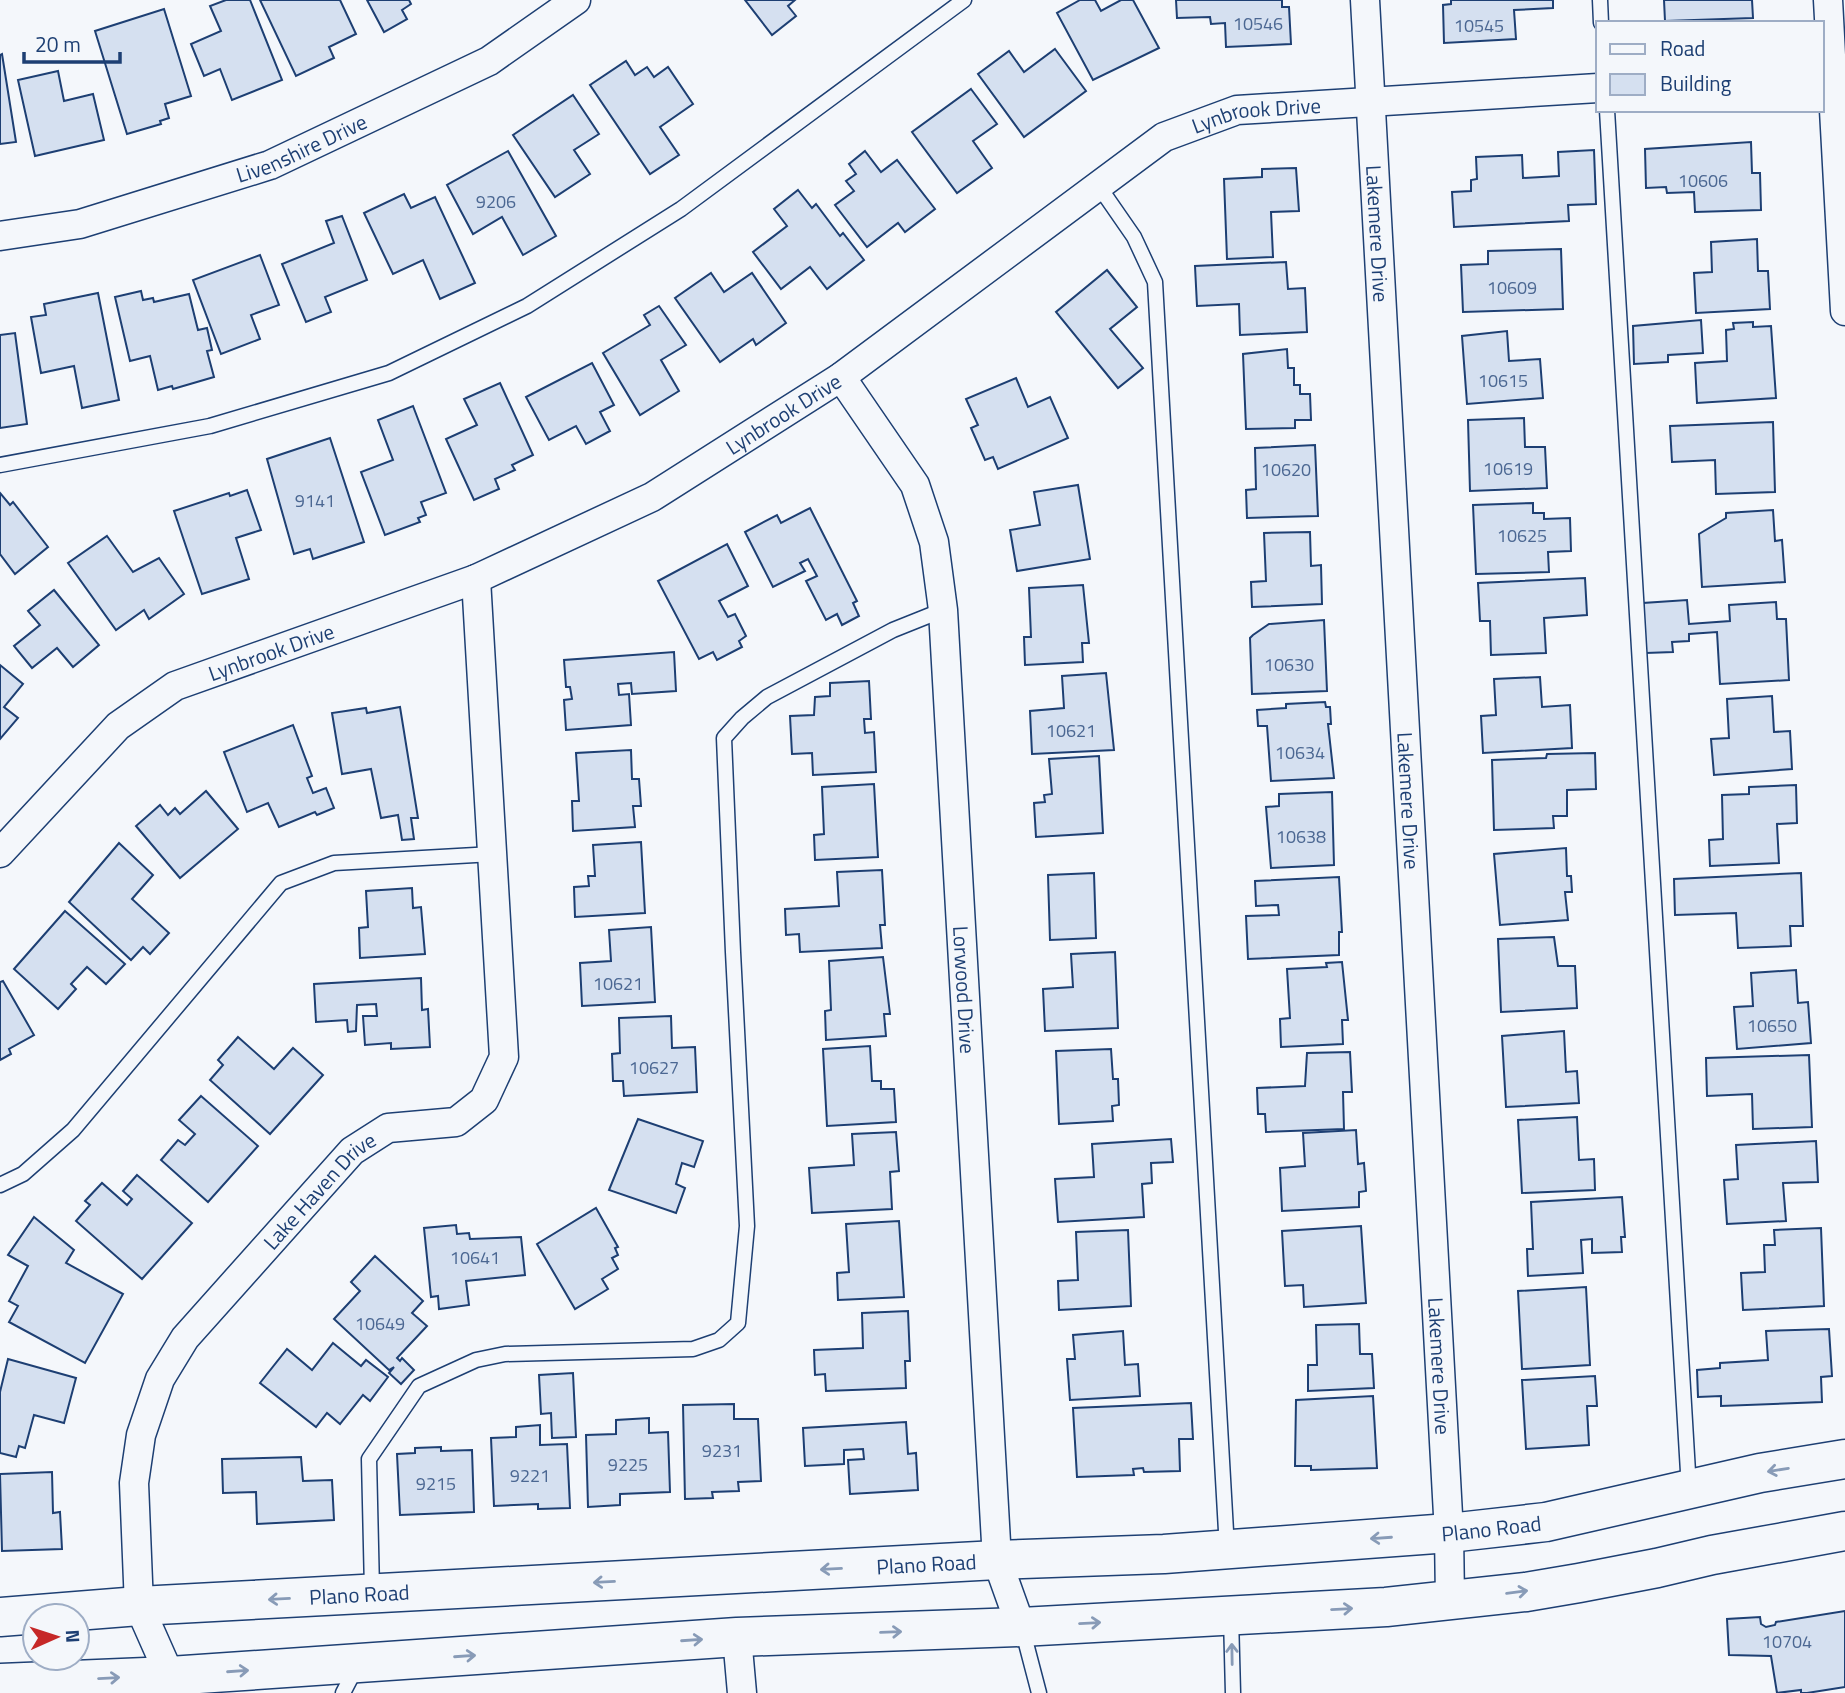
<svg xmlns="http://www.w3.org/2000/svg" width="1845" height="1693" viewBox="0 0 1845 1693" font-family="'Titillium Web',sans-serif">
<rect width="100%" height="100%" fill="#f4f7fb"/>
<!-- building -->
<g fill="#d5e0f0" stroke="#1d3f73" stroke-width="2">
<polygon points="226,0 250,0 282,80 232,100 220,69 204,76 191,44 221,31 210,6"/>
<polygon points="260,0 340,0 356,34 329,47 334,58 296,76"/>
<polygon points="367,0 409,0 411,4 402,10 407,19 384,32"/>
<polygon points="745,0 795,0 788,6 796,16 772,35"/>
<polygon points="1080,0 1095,0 1101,11 1121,0 1133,0 1159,48 1093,80 1057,13"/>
<polygon points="1176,0 1282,0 1282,7 1289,7 1291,44 1226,47 1225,23 1211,24 1210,17 1177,18"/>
<polygon points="1451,0 1553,0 1553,8 1514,10 1516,39 1444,43 1443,5 1451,4"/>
<polygon points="1664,0 1752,0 1753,18 1665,21"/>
<polygon points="164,9 191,96 165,104 169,118 160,121 161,124 127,134 95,31"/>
<polygon points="1055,49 1086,91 1024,137 978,74 1009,51 1024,72"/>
<polygon points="2,54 16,142 0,144 0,55"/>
<polygon points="626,61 635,75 647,67 654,77 668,67 693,104 660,127 679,155 650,174 590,85"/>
<polygon points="58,71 64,101 93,94 104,140 35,156 18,80"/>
<polygon points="971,89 997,124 973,141 992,168 957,193 912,132"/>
<polygon points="573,95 599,134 574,150 590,174 555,197 513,135"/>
<polygon points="1751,142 1752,173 1760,173 1761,210 1695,212 1694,192 1667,193 1666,187 1646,188 1645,149"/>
<polygon points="1594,150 1596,204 1568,205 1569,221 1454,227 1452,192 1471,191 1471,180 1477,179 1476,157 1522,155 1523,178 1559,176 1558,152"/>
<polygon points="508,151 556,236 523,255 502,217 473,234 447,185"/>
<polygon points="865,151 881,172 897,160 935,209 905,232 898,223 867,247 835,205 854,191 846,181 856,174 849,164"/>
<polygon points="1296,168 1299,211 1271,212 1273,257 1227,259 1224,179 1262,177 1262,169"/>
<polygon points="798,190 812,208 816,204 840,236 843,233 864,260 827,289 810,267 781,289 753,252 787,226 774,209"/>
<polygon points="404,194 411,208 435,197 475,283 440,299 423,260 393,274 364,213"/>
<polygon points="342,216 367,280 325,297 331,312 306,322 282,264 334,243 326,221"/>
<polygon points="1757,239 1758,271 1768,271 1770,309 1696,313 1694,273 1712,272 1711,242"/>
<polygon points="1561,249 1563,309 1463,312 1461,265 1488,264 1488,251"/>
<polygon points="260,255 279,305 251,315 260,339 221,354 193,280"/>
<polygon points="1286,262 1288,289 1305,288 1307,332 1240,335 1239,304 1197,306 1195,266"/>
<polygon points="1107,270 1137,307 1110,329 1143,368 1118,388 1056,312"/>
<polygon points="711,273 724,292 752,273 786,323 756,345 753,339 720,362 675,298"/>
<polygon points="141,291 143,300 153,298 154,302 189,294 198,330 207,328 212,350 207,351 214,377 173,389 172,386 158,390 150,356 130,361 115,297"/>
<polygon points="98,293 119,400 82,408 74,366 41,373 31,317 46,315 44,304"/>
<polygon points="659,306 686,345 661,360 679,391 640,415 603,353 650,325 644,315"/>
<polygon points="1701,320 1703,353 1668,355 1668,362 1634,364 1633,326"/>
<polygon points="1753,322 1753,327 1771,326 1776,398 1697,403 1695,363 1727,361 1726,330 1734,329 1733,323"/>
<polygon points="1507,331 1509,361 1540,359 1543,398 1467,404 1462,336"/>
<polygon points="15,333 27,424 0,428 0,335"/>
<polygon points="1287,349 1288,368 1294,368 1294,385 1300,385 1300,394 1310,394 1311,420 1295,420 1295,428 1246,429 1243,354"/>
<polygon points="592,363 614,405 600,412 610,431 586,444 576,426 549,440 526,397"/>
<polygon points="1016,378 1028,407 1050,397 1068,438 998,469 993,457 985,460 971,428 978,425 966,399"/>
<polygon points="500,383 533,455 512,465 515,470 495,479 499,489 474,500 446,439 477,425 464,399"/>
<polygon points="413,406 446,493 421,502 426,515 418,518 420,522 385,535 361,472 393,460 378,420"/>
<polygon points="1524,418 1525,447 1545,447 1547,488 1470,491 1468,420"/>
<polygon points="1773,422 1775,492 1716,494 1715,460 1672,462 1670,426"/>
<polygon points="330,438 364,542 313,559 310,549 294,554 267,459"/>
<polygon points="1315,445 1318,516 1247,518 1246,490 1256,489 1255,448"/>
<polygon points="1078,485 1090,559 1017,571 1010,530 1040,525 1034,492"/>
<polygon points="247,490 261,530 236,538 249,579 202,594 174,511 229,493 230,496"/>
<polygon points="0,493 10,505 13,502 48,547 15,574 0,554"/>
<polygon points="1533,503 1533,513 1544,513 1544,519 1570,518 1571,551 1548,552 1549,572 1476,574 1473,505"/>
<polygon points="810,508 857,601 853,603 859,616 842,625 837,614 826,620 806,581 817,576 808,559 800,563 805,571 773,587 745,532 777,515 781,523"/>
<polygon points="1773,510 1775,541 1782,540 1785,582 1702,587 1699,534 1726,518 1726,513"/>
<polygon points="1310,532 1311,566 1321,565 1322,604 1252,607 1251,582 1266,581 1264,533"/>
<polygon points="107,536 133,572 159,558 184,594 149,619 144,610 116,630 68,563"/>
<polygon points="727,544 748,586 719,601 728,617 735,614 746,636 739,641 742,647 717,660 713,652 699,659 658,581"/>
<polygon points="1585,578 1587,615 1544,618 1546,653 1491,655 1490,621 1480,621 1478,583"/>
<polygon points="1083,585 1089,643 1082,643 1083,662 1025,665 1024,637 1031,637 1029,588"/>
<polygon points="54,590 99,645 73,667 57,648 32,668 14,646 40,625 28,611"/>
<polygon points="1687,600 1689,624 1730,621 1729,605 1776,602 1777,619 1786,619 1789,680 1720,684 1717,632 1689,634 1689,641 1672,642 1673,652 1646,653 1643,603"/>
<polygon points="1324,620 1327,691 1252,694 1250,638 1253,635 1269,624"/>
<polygon points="674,652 676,691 632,694 631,683 618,684 619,695 629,694 631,725 566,730 564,700 572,699 570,687 566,687 564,660"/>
<polygon points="0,665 23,684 4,707 18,718 0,739"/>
<polygon points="1106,673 1114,750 1032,754 1030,711 1064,708 1062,676"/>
<polygon points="1540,677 1542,707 1570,705 1572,748 1483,753 1481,716 1496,715 1494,679"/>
<polygon points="869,681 871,719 864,719 865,733 874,732 876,772 813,775 812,753 792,754 790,716 814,715 815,697 830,696 830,683"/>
<polygon points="1772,696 1774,732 1790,731 1792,769 1714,775 1711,739 1729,738 1727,699"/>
<polygon points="1325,702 1326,707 1330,707 1331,724 1328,724 1334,778 1271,781 1267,726 1258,726 1257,710 1286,708 1286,704"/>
<polygon points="400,707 418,818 411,818 414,839 402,840 398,815 381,818 371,769 342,774 332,713 366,708 367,713"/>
<polygon points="293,725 312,776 307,778 313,793 326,788 334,808 317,815 315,812 279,827 268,803 247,812 224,752"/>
<polygon points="631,750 632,779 639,779 641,806 633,806 635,827 573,831 572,801 579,801 576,753"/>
<polygon points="1595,753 1596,789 1567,790 1567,816 1553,816 1554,828 1494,830 1492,760 1546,758 1547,754"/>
<polygon points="1099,756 1103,833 1036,837 1034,803 1045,802 1044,795 1052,794 1049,759"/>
<polygon points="874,784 878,857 815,860 814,835 824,834 822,787"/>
<polygon points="1796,785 1797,823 1777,824 1779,863 1710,866 1709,840 1723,839 1722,795 1749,794 1749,787"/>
<polygon points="206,791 238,829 180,878 136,826 160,805 168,815 175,808 180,814"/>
<polygon points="1332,792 1334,865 1271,868 1266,807 1279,806 1279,794"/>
<polygon points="641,842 645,913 575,917 574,887 589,886 588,876 595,876 593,845"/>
<polygon points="119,843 153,875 132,899 169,933 150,954 143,947 131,960 69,902"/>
<polygon points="1566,848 1567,876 1571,876 1572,892 1565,892 1568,920 1500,925 1494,854"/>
<polygon points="882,870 885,925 880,925 882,948 800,952 799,934 786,935 785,909 839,906 837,872"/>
<polygon points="1094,873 1096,938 1050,940 1048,875"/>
<polygon points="1801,873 1803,926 1790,926 1791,946 1738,948 1736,913 1675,915 1674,879"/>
<polygon points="1339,877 1342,932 1339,932 1339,955 1248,959 1246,916 1279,915 1278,905 1256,906 1255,881"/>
<polygon points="412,888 413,908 421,907 425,954 360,958 359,928 368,927 366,891"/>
<polygon points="65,911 125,964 106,984 87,967 71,984 76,989 58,1009 14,969"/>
<polygon points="651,927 655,1002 582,1006 580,963 611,961 609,930"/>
<polygon points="1554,937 1558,966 1575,966 1577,1008 1501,1012 1498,939"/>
<polygon points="1115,952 1118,1028 1045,1031 1043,989 1073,987 1071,954"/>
<polygon points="883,957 890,1014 884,1014 886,1036 826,1040 825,1011 831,1010 829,961"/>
<polygon points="1342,962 1348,1020 1342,1020 1343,1044 1281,1047 1280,1019 1290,1018 1287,969 1327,967 1326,963"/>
<polygon points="1796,970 1798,1003 1808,1002 1811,1043 1737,1049 1734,1007 1753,1006 1751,973"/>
<polygon points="421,978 422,1010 428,1009 430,1047 391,1049 391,1043 365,1045 363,1016 377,1016 376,1004 357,1005 356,1031 348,1032 347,1020 316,1022 314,984"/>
<polygon points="3,981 34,1035 9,1049 11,1054 0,1060 0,982"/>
<polygon points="671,1016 672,1048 695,1047 697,1092 624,1096 623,1081 613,1081 612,1054 620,1053 619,1018"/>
<polygon points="1564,1031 1566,1072 1577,1071 1579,1103 1506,1107 1502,1036"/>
<polygon points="238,1037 274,1069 293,1048 323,1075 270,1134 210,1080 223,1065 218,1060"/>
<polygon points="870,1046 872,1081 881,1081 881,1089 894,1089 896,1122 827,1126 823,1049"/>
<polygon points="1111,1049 1113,1079 1118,1079 1119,1105 1112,1106 1113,1121 1059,1124 1056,1051"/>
<polygon points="1350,1052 1352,1092 1343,1092 1344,1129 1266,1132 1265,1114 1258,1114 1257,1088 1305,1086 1307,1053"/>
<polygon points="1809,1055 1812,1127 1753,1129 1752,1094 1707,1096 1706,1058"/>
<polygon points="201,1096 258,1146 208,1202 161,1160 178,1140 185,1145 195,1134 179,1120"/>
<polygon points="1577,1117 1579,1160 1594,1159 1595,1190 1522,1193 1518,1120"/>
<polygon points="638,1119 703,1141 694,1167 682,1163 676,1184 685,1188 676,1213 609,1190"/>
<polygon points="1356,1130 1358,1164 1364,1163 1366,1191 1359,1192 1359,1207 1282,1211 1280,1168 1305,1166 1303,1133"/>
<polygon points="896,1132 899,1171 890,1172 892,1209 812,1213 809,1168 854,1165 852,1134"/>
<polygon points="1171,1139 1173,1162 1151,1163 1152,1183 1142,1184 1144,1217 1058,1222 1055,1179 1094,1177 1092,1144"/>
<polygon points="1816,1141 1818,1182 1783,1183 1786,1221 1727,1224 1724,1180 1738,1179 1736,1145"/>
<polygon points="137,1175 192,1223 142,1279 76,1221 90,1205 85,1201 102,1183 127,1205 132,1199 123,1191"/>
<polygon points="1622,1197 1625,1237 1621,1237 1622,1252 1592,1253 1592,1239 1581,1240 1583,1273 1528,1276 1527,1249 1533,1249 1531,1202"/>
<polygon points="596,1208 618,1247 615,1248 618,1255 612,1258 618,1269 602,1279 608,1289 575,1309 537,1244"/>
<polygon points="34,1217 74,1250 66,1263 123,1294 85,1363 9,1322 18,1306 9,1301 28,1266 8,1255"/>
<polygon points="899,1221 904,1297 838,1300 837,1273 849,1272 846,1224"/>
<polygon points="456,1225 457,1234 469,1233 470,1239 521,1237 525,1275 466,1281 469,1305 439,1309 438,1296 431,1297 424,1228"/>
<polygon points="1361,1226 1366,1303 1304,1307 1303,1285 1285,1286 1282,1231"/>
<polygon points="1821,1228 1824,1306 1743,1310 1741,1273 1765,1272 1764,1245 1775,1245 1774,1230"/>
<polygon points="1128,1230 1131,1306 1059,1310 1058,1281 1078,1280 1076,1232"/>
<polygon points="375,1256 423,1301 412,1313 427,1326 397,1358 400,1361 402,1358 414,1370 401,1384 389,1373 394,1367 389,1370 334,1319 360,1291 351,1282"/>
<polygon points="1586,1287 1590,1365 1522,1369 1518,1291"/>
<polygon points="908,1311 910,1361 905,1361 906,1388 826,1391 825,1374 815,1375 814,1350 863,1348 862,1313"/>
<polygon points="1359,1324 1360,1354 1372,1354 1374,1388 1308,1391 1308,1365 1317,1365 1316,1325"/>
<polygon points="1829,1329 1832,1376 1821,1377 1822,1402 1721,1406 1721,1396 1698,1397 1697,1370 1720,1368 1720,1363 1768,1360 1766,1331"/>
<polygon points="1123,1331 1125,1365 1138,1364 1140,1396 1070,1400 1067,1359 1075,1359 1073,1335"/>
<polygon points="333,1343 361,1366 366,1360 388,1377 370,1401 363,1395 340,1424 327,1413 316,1427 260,1383 287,1349 312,1370"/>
<polygon points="8,1359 76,1378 64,1423 34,1415 25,1448 19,1446 16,1457 0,1453 0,1392"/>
<polygon points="573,1373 576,1437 552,1438 551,1413 541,1414 539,1375"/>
<polygon points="1595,1376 1597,1406 1587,1406 1589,1445 1526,1449 1522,1380"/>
<polygon points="1373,1396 1377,1468 1311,1470 1311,1466 1295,1466 1296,1400"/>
<polygon points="1191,1403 1193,1439 1179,1439 1180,1471 1144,1472 1143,1468 1133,1469 1134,1475 1077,1477 1073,1408"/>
<polygon points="734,1404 734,1419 758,1419 761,1481 738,1482 739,1491 712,1492 713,1498 685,1499 683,1405"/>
<polygon points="649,1418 649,1433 668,1432 670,1492 620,1494 620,1505 588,1507 586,1435 616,1434 616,1420"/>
<polygon points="906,1422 908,1454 916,1453 918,1490 850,1494 848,1460 864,1459 863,1449 844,1450 844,1464 805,1466 803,1428"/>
<polygon points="540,1425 540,1445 567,1444 570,1508 538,1509 538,1504 494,1506 491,1438 516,1437 516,1427"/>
<polygon points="441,1447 441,1451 472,1450 474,1512 400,1515 397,1454 415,1453 415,1448"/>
<polygon points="301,1457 303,1481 332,1480 334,1520 257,1524 256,1492 223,1493 222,1459"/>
<polygon points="52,1472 53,1513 60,1512 62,1549 2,1551 0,1474"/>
<polygon points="1845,1611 1845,1687 1807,1693 1801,1693 1801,1690 1777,1693 1771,1656 1729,1655 1727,1619 1760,1617 1761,1624 1766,1627 1775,1625 1776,1622"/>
</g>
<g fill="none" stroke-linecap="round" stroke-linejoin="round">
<!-- service casing -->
<g stroke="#1d3f73" stroke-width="17">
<g id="service">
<polyline points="1600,0 1601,23"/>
<polyline points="1607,110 1689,1489"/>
<polyline points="1098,185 1134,237 1155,282 1227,1549"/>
<polyline points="0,465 210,426 389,373 527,306 681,209 964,0"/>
<polyline points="0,1185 23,1174 73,1130 281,883 334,863 493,854"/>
<polyline points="372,1590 369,1459 419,1386 476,1360 505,1354 693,1349 719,1340 738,1323 747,1226 733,952 724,738 742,718 767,697 893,630 943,610"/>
<polyline points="1231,1617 1233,1693"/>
<polyline points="1022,1628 1039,1693"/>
<polyline points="343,1693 357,1666"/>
</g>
</g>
<!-- minor casing -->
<g stroke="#1d3f73" stroke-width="31">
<g id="minor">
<path id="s1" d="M1365,0L1449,1533L1450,1600"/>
<polyline points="1828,0 1845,311"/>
<path id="s2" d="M0,236L80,224L270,165L489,61L576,0"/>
<path id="s3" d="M841,377L915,485L934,542L943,610L997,1560L1021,1627"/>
<path id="s4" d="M0,853L118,726L175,686L476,579L652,497L841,377L1164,137L1237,110L1598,88"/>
<polyline points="737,1637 742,1693"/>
<path id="s5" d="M170,1676L139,1606L134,1483L141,1435L160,1379L185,1338L352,1151L388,1128L456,1122L484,1100L504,1057L476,579"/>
</g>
</g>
<!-- secondary casing -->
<g stroke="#1d3f73" stroke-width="41">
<g id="secondary">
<path id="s6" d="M0,1617L139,1606L997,1560L1164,1554L1449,1533L1546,1522L1760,1473L1845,1459"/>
<polyline points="0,1683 170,1676 737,1637 1021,1627 1386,1607 1526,1592 1579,1583 1657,1568 1712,1555 1845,1531"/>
</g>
</g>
<!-- service -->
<use href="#service" stroke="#f4f7fb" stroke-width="14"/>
<!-- minor -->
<use href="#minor" stroke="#f4f7fb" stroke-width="28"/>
<!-- secondary -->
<use href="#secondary" stroke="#f4f7fb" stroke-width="38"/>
</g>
<!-- one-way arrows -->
<defs><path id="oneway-shaft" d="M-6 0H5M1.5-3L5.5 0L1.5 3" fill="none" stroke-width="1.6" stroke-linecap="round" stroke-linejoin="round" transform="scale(1.75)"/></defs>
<g stroke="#889bb7">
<use href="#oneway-shaft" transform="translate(1778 1470) rotate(171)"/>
<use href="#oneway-shaft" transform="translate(1381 1538) rotate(176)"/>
<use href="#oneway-shaft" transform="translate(831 1569) rotate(177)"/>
<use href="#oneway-shaft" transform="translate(604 1582) rotate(177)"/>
<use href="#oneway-shaft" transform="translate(1517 1592) rotate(-7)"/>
<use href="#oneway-shaft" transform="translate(279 1599) rotate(177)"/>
<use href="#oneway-shaft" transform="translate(1342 1609) rotate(-3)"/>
<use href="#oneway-shaft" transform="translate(1090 1623) rotate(-3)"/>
<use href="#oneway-shaft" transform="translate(891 1632) rotate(-2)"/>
<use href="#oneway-shaft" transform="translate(692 1640) rotate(-4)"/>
<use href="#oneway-shaft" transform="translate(1232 1654) rotate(-91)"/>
<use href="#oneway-shaft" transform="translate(465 1656) rotate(-4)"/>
<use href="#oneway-shaft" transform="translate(238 1671) rotate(-4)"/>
<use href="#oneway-shaft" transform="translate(109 1678) rotate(-3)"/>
</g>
<g text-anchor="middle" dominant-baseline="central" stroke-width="5" stroke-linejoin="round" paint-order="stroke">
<!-- number labels -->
<g font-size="18" fill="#4b6792">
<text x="1258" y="23">10546</text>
<text x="1479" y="25">10545</text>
<text x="1703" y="180">10606</text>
<text x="496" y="201">9206</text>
<text x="1512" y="287">10609</text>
<text x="1503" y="380">10615</text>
<text x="1508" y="468">10619</text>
<text x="1286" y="469">10620</text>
<text x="315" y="500">9141</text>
<text x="1522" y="535">10625</text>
<text x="1289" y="664">10630</text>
<text x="1071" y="730">10621</text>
<text x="1300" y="752">10634</text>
<text x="1301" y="836">10638</text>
<text x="618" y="983">10621</text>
<text x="1772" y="1025">10650</text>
<text x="654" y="1067">10627</text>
<text x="475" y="1257">10641</text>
<text x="380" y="1323">10649</text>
<text x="722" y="1450">9231</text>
<text x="628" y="1464">9225</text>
<text x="530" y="1475">9221</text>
<text x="436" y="1483">9215</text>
<text x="1787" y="1641">10704</text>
</g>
<!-- street labels -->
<g font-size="21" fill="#1d3f73" stroke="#f4f7fb">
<text stroke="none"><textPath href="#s4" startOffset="1479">Lynbrook Drive</textPath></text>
<text stroke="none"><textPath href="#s2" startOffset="315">Livenshire Drive</textPath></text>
<text stroke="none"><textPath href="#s1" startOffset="234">Lakemere Drive</textPath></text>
<text stroke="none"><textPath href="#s4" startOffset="912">Lynbrook Drive</textPath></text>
<text stroke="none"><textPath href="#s4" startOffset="345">Lynbrook Drive</textPath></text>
<text stroke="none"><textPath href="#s1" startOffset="802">Lakemere Drive</textPath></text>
<text stroke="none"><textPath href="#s3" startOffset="640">Lorwood Drive</textPath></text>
<text stroke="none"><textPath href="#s5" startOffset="555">Lake Haven Drive</textPath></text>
<text stroke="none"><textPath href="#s1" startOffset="1368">Lakemere Drive</textPath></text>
<text stroke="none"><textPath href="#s6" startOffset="1494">Plano Road</textPath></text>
<text stroke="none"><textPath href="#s6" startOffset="928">Plano Road</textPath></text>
<text stroke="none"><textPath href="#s6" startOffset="360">Plano Road</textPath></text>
</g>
</g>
<!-- legend -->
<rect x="1596" y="21" width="228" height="91" fill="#f4f7fb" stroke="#9eadc5" stroke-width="2"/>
<rect x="1610" y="44" width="35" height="10" fill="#f4f7fb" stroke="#9eadc5" stroke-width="2"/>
<text x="1660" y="56" font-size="21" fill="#1d3f73">Road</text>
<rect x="1610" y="74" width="35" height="21" fill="#d5e0f0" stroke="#9eadc5" stroke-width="2"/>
<text x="1660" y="91" font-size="21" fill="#1d3f73">Building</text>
<!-- north arrow -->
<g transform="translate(56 1637) rotate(87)"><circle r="33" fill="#f4f7fb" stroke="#9eadc5" stroke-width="2"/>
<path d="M0-5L12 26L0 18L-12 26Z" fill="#c62828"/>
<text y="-10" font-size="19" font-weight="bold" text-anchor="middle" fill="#1d3f73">N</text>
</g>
<!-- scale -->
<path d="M24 52v10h96v-10" fill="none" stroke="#1d3f73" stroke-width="3.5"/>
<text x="35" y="52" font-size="21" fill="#1d3f73" stroke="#f4f7fb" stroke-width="5" paint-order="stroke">20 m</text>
</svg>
